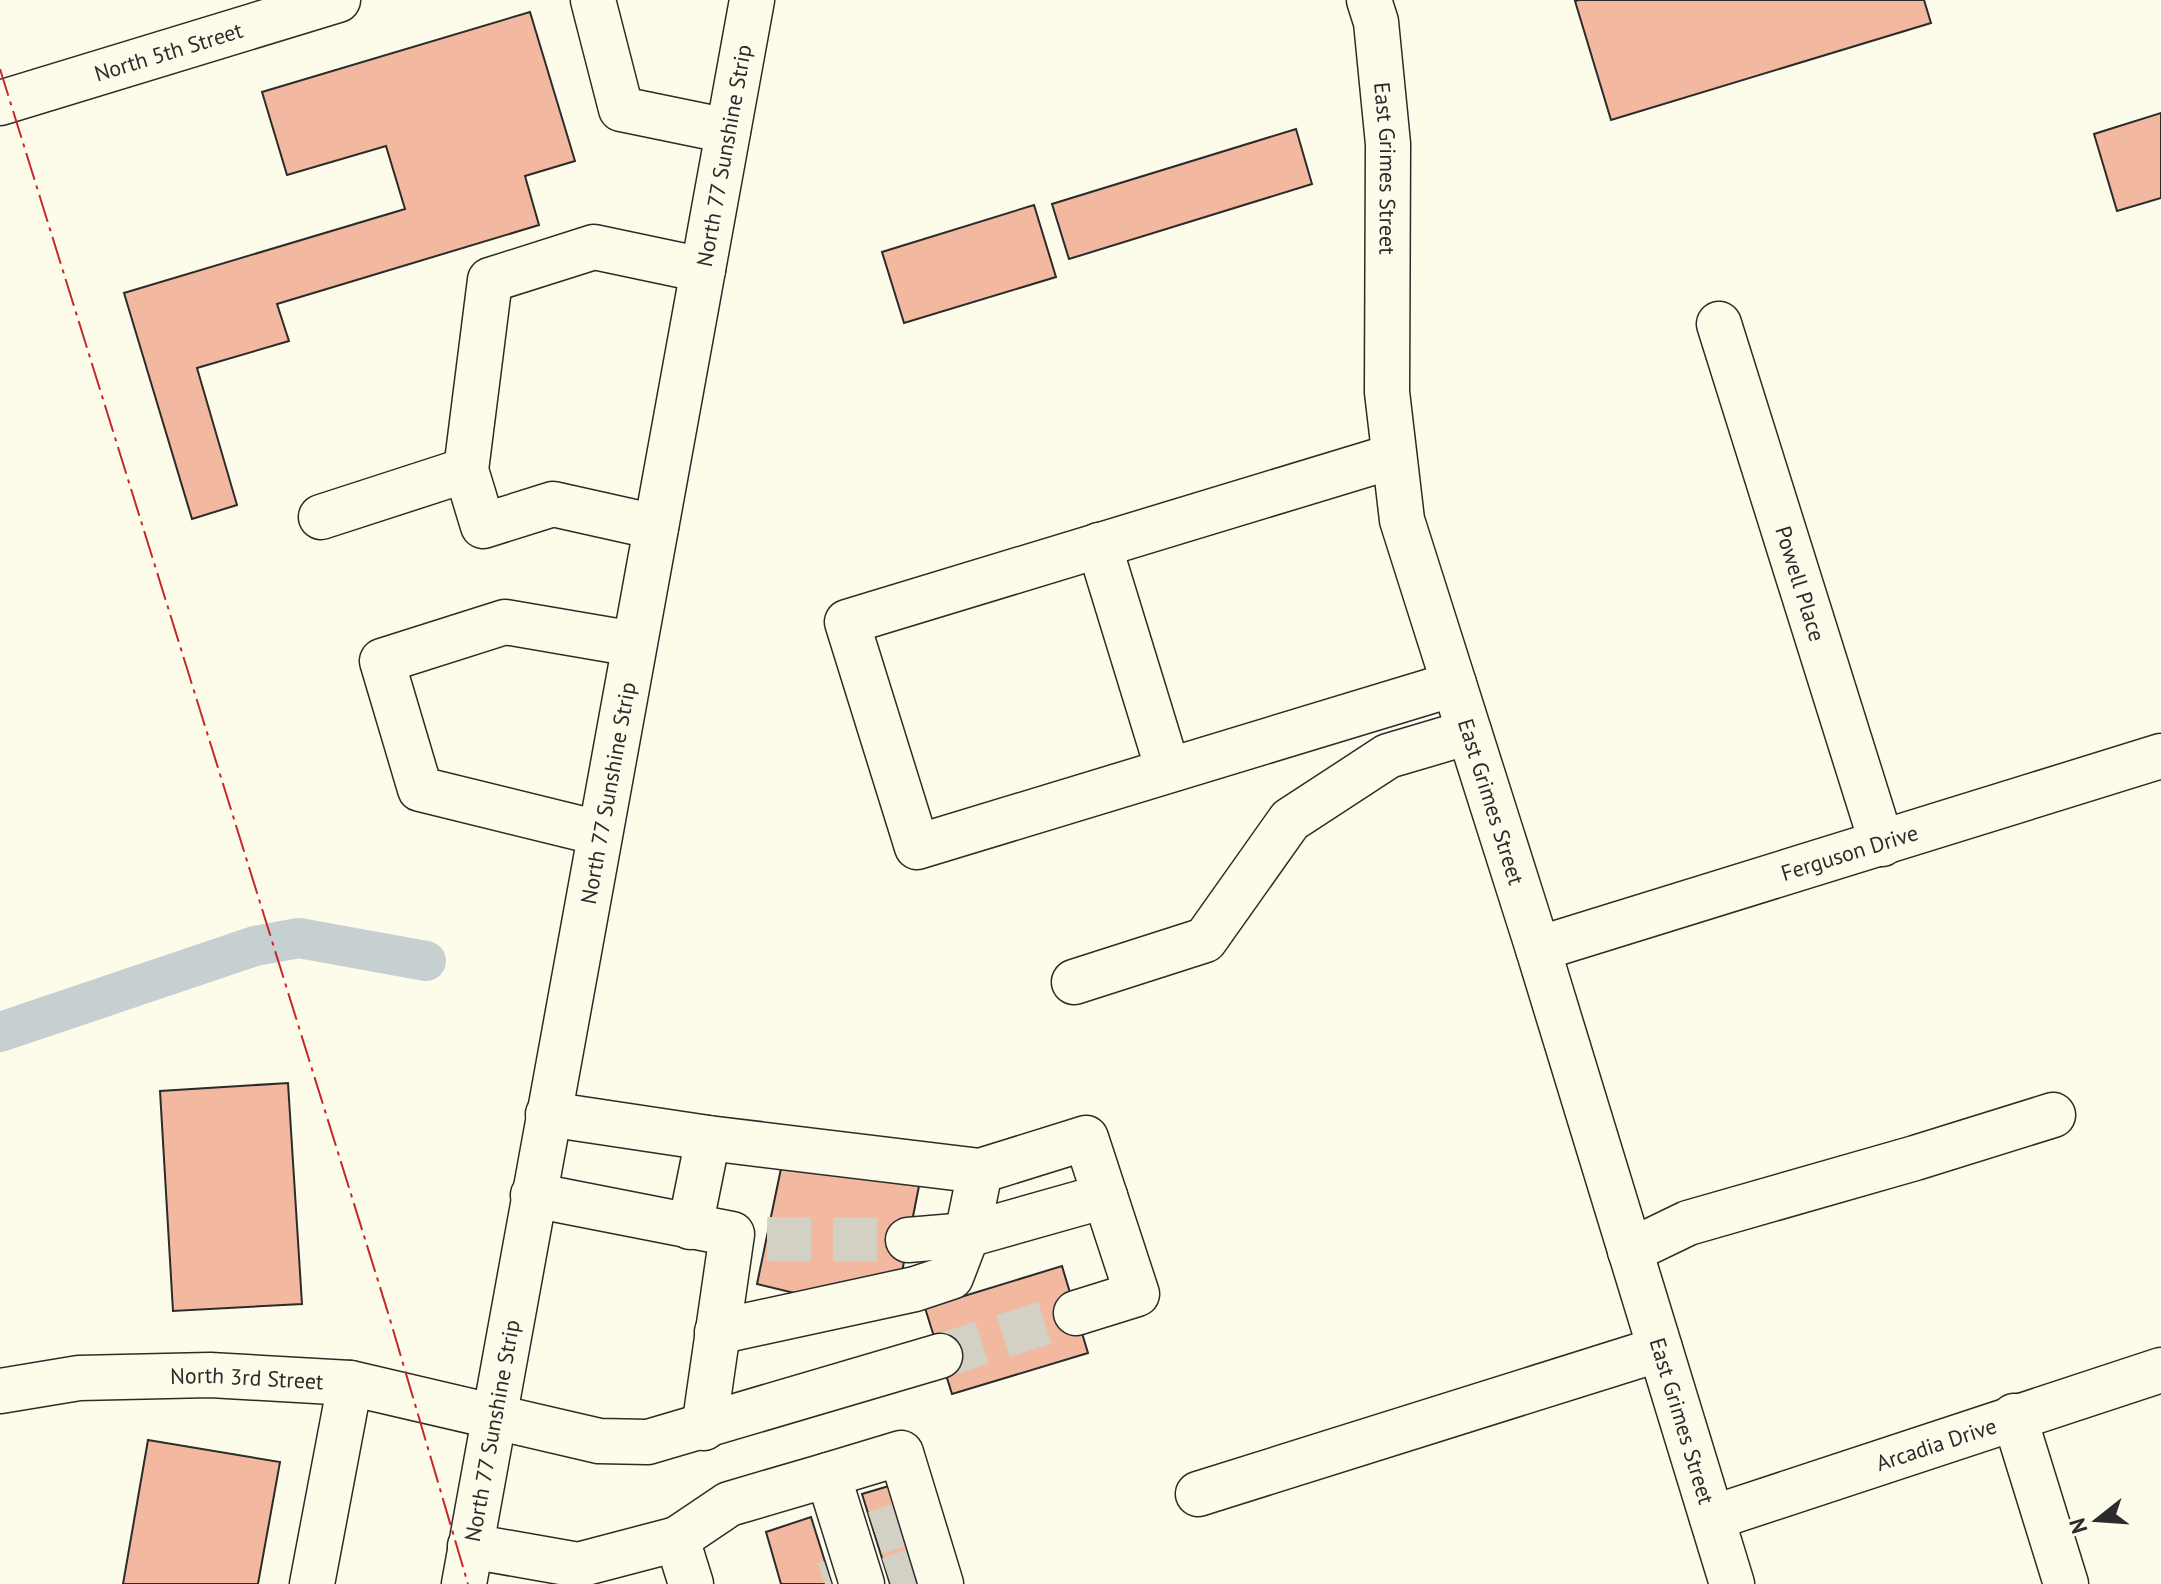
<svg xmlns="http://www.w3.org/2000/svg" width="2161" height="1584" viewBox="0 0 2161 1584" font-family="'PT Sans',sans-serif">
<rect width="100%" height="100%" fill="#fdfbea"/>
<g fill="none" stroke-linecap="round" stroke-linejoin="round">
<!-- canal -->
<polyline stroke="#c7d0d0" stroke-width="40" points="0,1032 255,946 299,938 426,961"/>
</g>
<!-- building -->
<g fill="#f2b8a0" stroke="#2b2b2b" stroke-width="2">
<polygon points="1579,0 1924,0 1931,23 1611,120 1575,1"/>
<polygon points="530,12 575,161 525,176 539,225 277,304 289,341 197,368 237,505 192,519 124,293 405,209 386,146 287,175 262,92"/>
<polygon points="2161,113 2161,198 2117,211 2094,134"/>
<polygon points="1296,129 1312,184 1069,259 1052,204"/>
<polygon points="1034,205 1056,277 904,323 882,252"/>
<polygon points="288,1083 302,1304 173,1311 160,1091"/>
<polygon points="783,1159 920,1181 901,1277 811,1297 757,1284"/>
<polygon points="1062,1266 1088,1353 952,1394 925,1308"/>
<polygon points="148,1440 280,1462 258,1584 123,1584"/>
<polygon points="899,1483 931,1584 890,1584 862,1494"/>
<polygon points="811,1517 832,1584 781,1584 766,1532"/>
</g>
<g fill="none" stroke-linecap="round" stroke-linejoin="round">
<!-- minor-tunnel -->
<g stroke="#d3d1c4" stroke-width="44" stroke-dasharray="44 22" stroke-linecap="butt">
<polyline points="767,1239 908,1240"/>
<polyline points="940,1356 1076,1313"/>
<polyline points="875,1533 911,1521"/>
<polyline points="889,1579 925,1567"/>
<polyline points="825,1584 831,1582"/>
</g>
<!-- minor casing -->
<g stroke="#2b2b2b" stroke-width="47">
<g id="minor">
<polyline points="593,0 621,109 728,131"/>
<path id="s1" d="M1369,0L1376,22L1388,144L1387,392L1402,520L1538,949L1732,1584"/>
<path id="s2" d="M0,103L338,0"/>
<path id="s3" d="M1719,324L1882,844"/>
<polyline points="1394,456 847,622 917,847 1454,684"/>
<polyline points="321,517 466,470"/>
<polyline points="656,527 553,504 483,526 466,470 490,280 594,247 703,270"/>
<polyline points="1099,545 1168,770"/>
<polyline points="599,833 420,789 382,661 505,622 634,644"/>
<path id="s4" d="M1538,949L2161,756"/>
<polyline points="1074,982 1205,940 1290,820 1388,756 1469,732"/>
<polyline points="548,1114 708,1138 980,1171 1086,1138 1137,1294 1076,1313"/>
<polyline points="533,1195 732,1234 704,1428"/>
<polyline points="690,1227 708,1138"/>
<polyline points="908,1240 967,1235 1105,1196"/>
<polyline points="1630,1251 1688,1223 1915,1158 2053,1115"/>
<polyline points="717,1332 915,1289 951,1277 967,1235 980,1171"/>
<path id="s5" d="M0,1391L79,1378L210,1375L350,1383L599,1441L648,1442L940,1356"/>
<polyline points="2014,1416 2066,1584"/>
<polyline points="828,1475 901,1453 941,1584"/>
<polyline points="1198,1494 1660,1349"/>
<path id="s6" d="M1712,1518L2161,1370"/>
<polyline points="677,1539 729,1504 828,1475 862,1584"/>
<polyline points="470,1546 578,1565 677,1539 691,1584"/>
<polyline points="312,1584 350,1383"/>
</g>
</g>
<!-- major casing -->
<g stroke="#2b2b2b" stroke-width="47">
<g id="major">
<path id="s7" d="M464,1584L752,0"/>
</g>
</g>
<!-- minor -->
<use href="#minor" stroke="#fdfbea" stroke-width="44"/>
<!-- major -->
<use href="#major" stroke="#fdfbea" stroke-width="44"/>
<!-- power -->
<polyline stroke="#c62828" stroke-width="2" stroke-dasharray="28 6 4 6" stroke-linecap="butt" points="0,69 389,1316 468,1584"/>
</g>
<g text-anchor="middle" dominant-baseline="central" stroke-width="6" stroke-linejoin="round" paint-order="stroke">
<!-- street labels -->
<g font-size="22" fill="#2b2b2b" stroke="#fdfbea">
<text stroke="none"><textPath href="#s2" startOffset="176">North 5th Street</textPath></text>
<text stroke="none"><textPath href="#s7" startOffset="1452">North 77 Sunshine Strip</textPath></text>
<text stroke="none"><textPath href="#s1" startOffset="170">East Grimes Street</textPath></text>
<text stroke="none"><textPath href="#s3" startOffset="272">Powell Place</textPath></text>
<text stroke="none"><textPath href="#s7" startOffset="804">North 77 Sunshine Strip</textPath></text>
<text stroke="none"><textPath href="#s1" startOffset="818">East Grimes Street</textPath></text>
<text stroke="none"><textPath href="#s4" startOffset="326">Ferguson Drive</textPath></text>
<text stroke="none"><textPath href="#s5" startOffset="248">North 3rd Street</textPath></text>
<text stroke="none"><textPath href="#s1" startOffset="1466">East Grimes Street</textPath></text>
<text stroke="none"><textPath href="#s7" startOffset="156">North 77 Sunshine Strip</textPath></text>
<text stroke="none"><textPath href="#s6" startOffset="236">Arcadia Drive</textPath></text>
</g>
</g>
<!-- north arrow -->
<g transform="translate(2097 1520) rotate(253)" stroke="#fdfbea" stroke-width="6" paint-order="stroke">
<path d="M0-6L14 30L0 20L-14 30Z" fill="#2b2b2b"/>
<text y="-12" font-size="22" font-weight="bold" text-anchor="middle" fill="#2b2b2b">N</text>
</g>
</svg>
